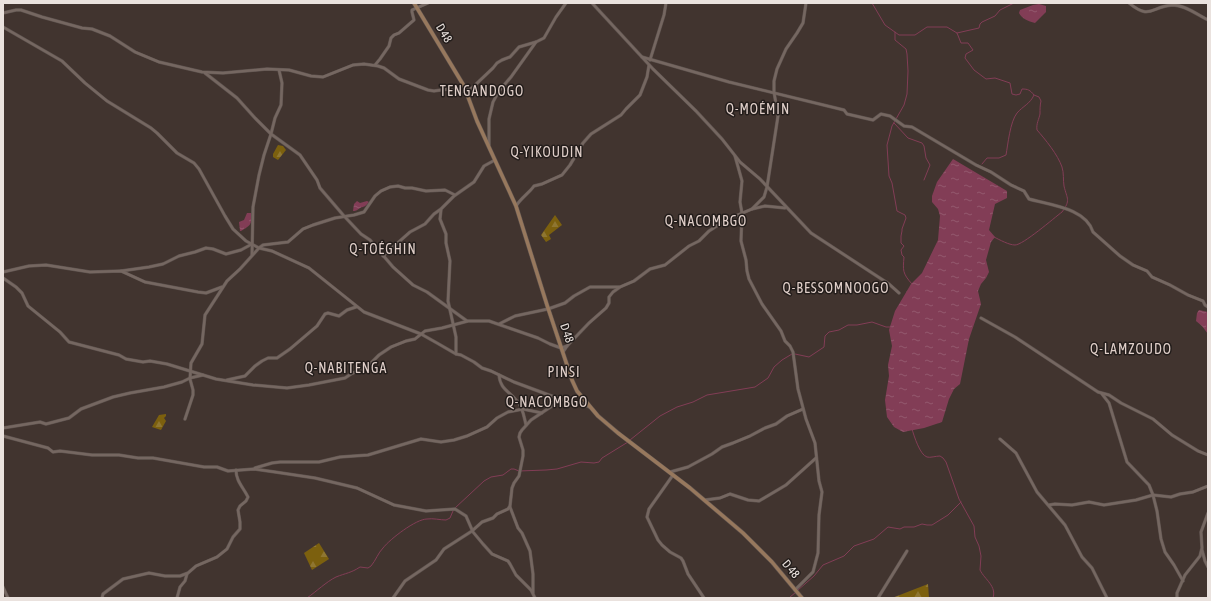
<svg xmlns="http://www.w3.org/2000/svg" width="1211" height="601" viewBox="0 0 1211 601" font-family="'Asap Condensed',sans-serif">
<defs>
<pattern id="forest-firs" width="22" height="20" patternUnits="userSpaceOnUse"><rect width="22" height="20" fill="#7c600e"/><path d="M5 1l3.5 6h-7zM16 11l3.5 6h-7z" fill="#8f7631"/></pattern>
<pattern id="water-ripples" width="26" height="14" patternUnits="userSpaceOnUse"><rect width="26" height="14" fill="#823d56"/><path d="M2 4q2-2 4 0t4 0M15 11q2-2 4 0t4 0" fill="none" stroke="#94596e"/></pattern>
</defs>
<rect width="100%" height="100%" fill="#41342f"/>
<!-- forest -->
<g fill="url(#forest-firs)">
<polygon points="278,145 283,146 286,150 278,160 273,157 273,154"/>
<polygon points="555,215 562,225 549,235 551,239 546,242 541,235"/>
<polygon points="166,414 166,416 164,418 166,421 161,430 152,427 159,415"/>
<polygon points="319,543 329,559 312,570 304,553"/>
<polygon points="928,584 929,598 892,598"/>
</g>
<!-- water -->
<g fill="url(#water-ripples)">
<path d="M1039,4L1046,6V12L1035,23C1028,21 1022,19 1019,13L1020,10L1033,5Z"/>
<polygon points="953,159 1007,191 1007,198 995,204 989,230 995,237 991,242 986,260 989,272 986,278 981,284 978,291 981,304 969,339 960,384 954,389 949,399 942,422 924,428 903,432 894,427 887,417 885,400 889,376 888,365 892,346 889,330 895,311 911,284 922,273 938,240 940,216 938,209 932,202 932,196 937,182"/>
<path d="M357,201L360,203L367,201L369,202C365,207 365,206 360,208C357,210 357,211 353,211L354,204Z"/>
<path d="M247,213H251C252,225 251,225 241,231H240L239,222L244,220Z"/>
<polygon points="1199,310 1208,312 1208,334 1202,326 1196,321 1197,313"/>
</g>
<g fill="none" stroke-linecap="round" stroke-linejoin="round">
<!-- stream -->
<g stroke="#823d56" stroke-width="1">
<path d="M872,3L885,25L899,35H915L927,27H947L957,33L961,43H968L973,50L966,54L965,58L974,70L986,79L995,78L1010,83L1012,94L1016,95L1020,94L1022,89C1028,89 1030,90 1034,95C1030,104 1023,106 1017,113C1010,122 1008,144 1006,155L999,158H987L982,164"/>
<path d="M895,32V40L906,49L907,54L908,71L907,94L904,105L892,126L887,145L889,176L892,183L897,211L905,215L906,218L902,229V231L901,236V243L904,246L901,250L902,255L904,257C903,270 902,273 912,284"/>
<polyline points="957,33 979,28 980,24 982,22 995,16 1000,10 1014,3"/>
<polyline points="894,123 908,138 922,143 924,146 926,158 930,165 924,180"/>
<path d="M994,237C1000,240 1009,245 1015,245C1023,245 1054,218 1062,212C1071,200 1067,199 1064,186C1063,180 1064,173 1062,167C1058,155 1045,139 1037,130C1036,124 1039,119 1040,114C1040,109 1040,105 1041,101L1039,97L1034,95"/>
<polyline points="795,354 809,357 824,347 825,336 829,332 839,330 848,325 857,325 872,322 886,327 891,327"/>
<path d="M912,429C914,436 920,455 927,457C930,458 936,456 940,456L943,458L946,462L959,499L974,526L975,537L979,546L981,556L980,570C985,580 997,586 993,598"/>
<polyline points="630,440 660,416 677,407 693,402 707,395 755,387 768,378 774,367 782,360 792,354"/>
<polyline points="455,508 484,481 491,477 503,475 511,469 514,469 519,471 546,470 557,469 581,462 594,463 599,462 602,458 628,442"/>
<polyline points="798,590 814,576 823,565 844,556 854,546 874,539 888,527 900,529 904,527 914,527 922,524 927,525 932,525 948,515 961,502"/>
<path d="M307,598C317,591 326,582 336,577C346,573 351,573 360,567L368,568L371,566C376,560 378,553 383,548C390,539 416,519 427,519C433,518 440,520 446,520L450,518L453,511"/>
<polyline points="789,598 796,592"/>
</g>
<!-- street casing -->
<g stroke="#5e534f" stroke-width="3.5">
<g id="street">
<polyline points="592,3 653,69 696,111 722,139 740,162 760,179 811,233 889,284 899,293"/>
<path d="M1129,3C1151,21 1151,6 1173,5C1185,5 1198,15 1208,20"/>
<polyline points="3,13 16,10 21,10 42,17 82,28 92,29 110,36 135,52 159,62 202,72 223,73 267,69 289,70 311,76 323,77 353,65 364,64 378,66 384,68 399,79 428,90 434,91 448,89 461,92 472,88 493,68 497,63 502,60 510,57 519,47 536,42 544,38 556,17 566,3"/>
<polyline points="3,27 62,61 85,83 107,101 151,128 157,133 177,153 194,163 199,169 225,216 233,229 246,241 259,248 272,251 309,268 364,312 421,334 437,343 456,354 461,355 474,362 482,368 491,371 514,382 557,398 581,403 589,407"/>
<path d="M642,57L729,82L844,110L847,114L873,120L881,114L890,116L904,126L912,127L976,165L991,172L1011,185L1024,191L1029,199C1050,205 1086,208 1093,232L1120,256L1133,265L1147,271L1152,277L1170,285L1188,295L1203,301L1205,305L1208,307"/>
<polyline points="650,60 664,15 666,3"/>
<polyline points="375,65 380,59 389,46 391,38 394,35 399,33 414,20 412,12 412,10 428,3"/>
<polyline points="205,73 237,98 255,118 271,134 300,155 317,180 320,188 344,216 361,234 370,240 393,267 413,285 427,292 467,321"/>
<polyline points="489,145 489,119 493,102 499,91 511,77 536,42"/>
<polyline points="735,156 742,181 740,202 742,213 741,241 746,260 747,271 749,279 762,304 781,331 785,341 790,346 793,352 798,389 806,419 815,443 819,481 822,492 819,515 818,553 813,572 795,590"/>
<path d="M516,206C521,198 529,193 534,186L542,184L562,175L570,165L583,143L591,134L621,115L626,109L640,95L647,77L649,65"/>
<polyline points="752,209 765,206 785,208"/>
<polyline points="441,210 440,219 446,234 446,243 450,261 448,301 456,337 456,354"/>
<polyline points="252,255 253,207 259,175 264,155 271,134 275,118 281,105 282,83 279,70"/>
<polyline points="383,256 410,232 425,224 434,214 441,209 454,196 474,182 484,166 495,160"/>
<polyline points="121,271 149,267 163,264 179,256 195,252 206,248 213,249 226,254 241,250 252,244"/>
<polyline points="3,272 29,266 46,265 90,272 121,271 145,282 198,292 206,293 222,287"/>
<polyline points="3,278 16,287 22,293 28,306 60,332 69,342 119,355 126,359 143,362 150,361 167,364 216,379 253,385 287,388 309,385 345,378 351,374 368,366 379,355 391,347 406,341 415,339 425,331 442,328 468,321 489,321 538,338 550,344 561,348 567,346"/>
<polyline points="981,318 1015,337 1098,392 1109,395 1121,403 1153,419 1172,435 1198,451 1208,455"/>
<polyline points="499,324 515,316 548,309 565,303 574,296 590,287 619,287"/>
<polyline points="563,352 567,346 589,323 606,308 609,303 609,297 613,292 620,287 634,281 650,269 665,265 689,246 699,241 709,231 726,220 752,209 764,197 767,187 778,116 774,92 774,81 777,69 786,49 797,33 803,23 806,3"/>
<path d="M499,375C500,389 509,391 517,401C523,407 524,417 526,425"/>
<polyline points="227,380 245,376 255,366 262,361 268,358 277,358 290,349 317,326 325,314 328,313 339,316 347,310 356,307"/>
<polyline points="1102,394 1109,403 1127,462 1149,485 1153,495 1157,511 1161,539 1165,552 1174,565 1183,581"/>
<polyline points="185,419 193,395 193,390 190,379 191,363 202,344 205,315 227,281 240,269 259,248 263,245 288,242 303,229 313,225 335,218 354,215 364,212 375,196 381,191 390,187 398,186 405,188 412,188 426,191 445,190 455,195"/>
<polyline points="3,428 40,422 46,424 69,418 81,409 113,397 130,393 164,387 182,382 190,378 203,375"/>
<polyline points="3,436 48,448 53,452 60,451 92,455 119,455 138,458 153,458 204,467 217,467 228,471 254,469 275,472 315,478 357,488 394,505 426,511 455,509 466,516 473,532 483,544 492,554 508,561 510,564 516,575 531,590 535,598"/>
<polyline points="1000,439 1016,453 1037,492 1065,525 1082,557 1092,568 1107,598"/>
<polyline points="255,468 272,463 280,462 319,462 340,457 368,455 421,439 441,442 454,440 467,436 487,427 497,418 508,412 523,409 542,413"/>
<polyline points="670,472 688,467 712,454 722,447 733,443 750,436 765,428 776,424 787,416 803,409"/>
<polyline points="673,475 649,509 647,517 658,540 662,545 670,552 681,558 683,561 688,574 704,598"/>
<polyline points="705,500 720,498 730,494 748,500 759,501 786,485 816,458"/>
<polyline points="1049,505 1055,504 1072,505 1089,502 1104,505 1136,500 1153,495 1171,497 1180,494 1193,492 1208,486"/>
<polyline points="510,507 518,528 522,533 530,551 533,574 533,593"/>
<polyline points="1202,550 1205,561 1208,567"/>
<polyline points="3,587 8,598"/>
<path d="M102,598L103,594L123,579L149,573L165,576H180L188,573L196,566L217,557L227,549L233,537L240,529V522L238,510L240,506L246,501L248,497C243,487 236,481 236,470"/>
<polyline points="177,598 180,587 185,581 187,574"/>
<polyline points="393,598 405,581 436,560 444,549 472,531 482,522 493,518 497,514 508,509 510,506 512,488 514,483 519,476 523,456 523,450 519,437 520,433 522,430 531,420 555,404 562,400"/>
<polyline points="878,598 907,551"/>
<polyline points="1177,598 1177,593 1185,575 1200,556 1202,548 1201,532 1208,513"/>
</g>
</g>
<!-- secondary casing -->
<g stroke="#5e534f" stroke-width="4.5">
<polyline id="secondary" points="414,3 464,86 477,121 516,206 547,305 572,380 577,391 598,416 618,433 690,488 743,533 772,562 802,598"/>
</g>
<!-- street -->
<use href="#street" stroke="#756761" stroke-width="2.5"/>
<!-- secondary -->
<use href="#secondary" stroke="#97785d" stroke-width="3.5"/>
</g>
<g text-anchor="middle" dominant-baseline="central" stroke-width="3" stroke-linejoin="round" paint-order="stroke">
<!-- street labels -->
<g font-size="12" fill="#eae2de" stroke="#231d1b">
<text transform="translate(444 33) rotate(59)">D 48</text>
<text transform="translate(567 333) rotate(71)">D 48</text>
<text transform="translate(791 569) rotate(50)">D 48</text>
</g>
<!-- quarter labels -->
<g font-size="14" letter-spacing="1" fill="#dfcec8" stroke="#231d1b">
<text x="482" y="91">TENGANDOGO</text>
<text x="758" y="109">Q-MOÉMIN</text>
<text x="547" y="152">Q-YIKOUDIN</text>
<text x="706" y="221">Q-NACOMBGO</text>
<text x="383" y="249">Q-TOÉGHIN</text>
<text x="836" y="288">Q-BESSOMNOOGO</text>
<text x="1131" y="349">Q-LAMZOUDO</text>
<text x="346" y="368">Q-NABITENGA</text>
<text x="564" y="372">PINSI</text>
<text x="547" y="402">Q-NACOMBGO</text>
</g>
</g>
<!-- border -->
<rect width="1211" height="601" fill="none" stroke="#eae2de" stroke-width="8"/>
</svg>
